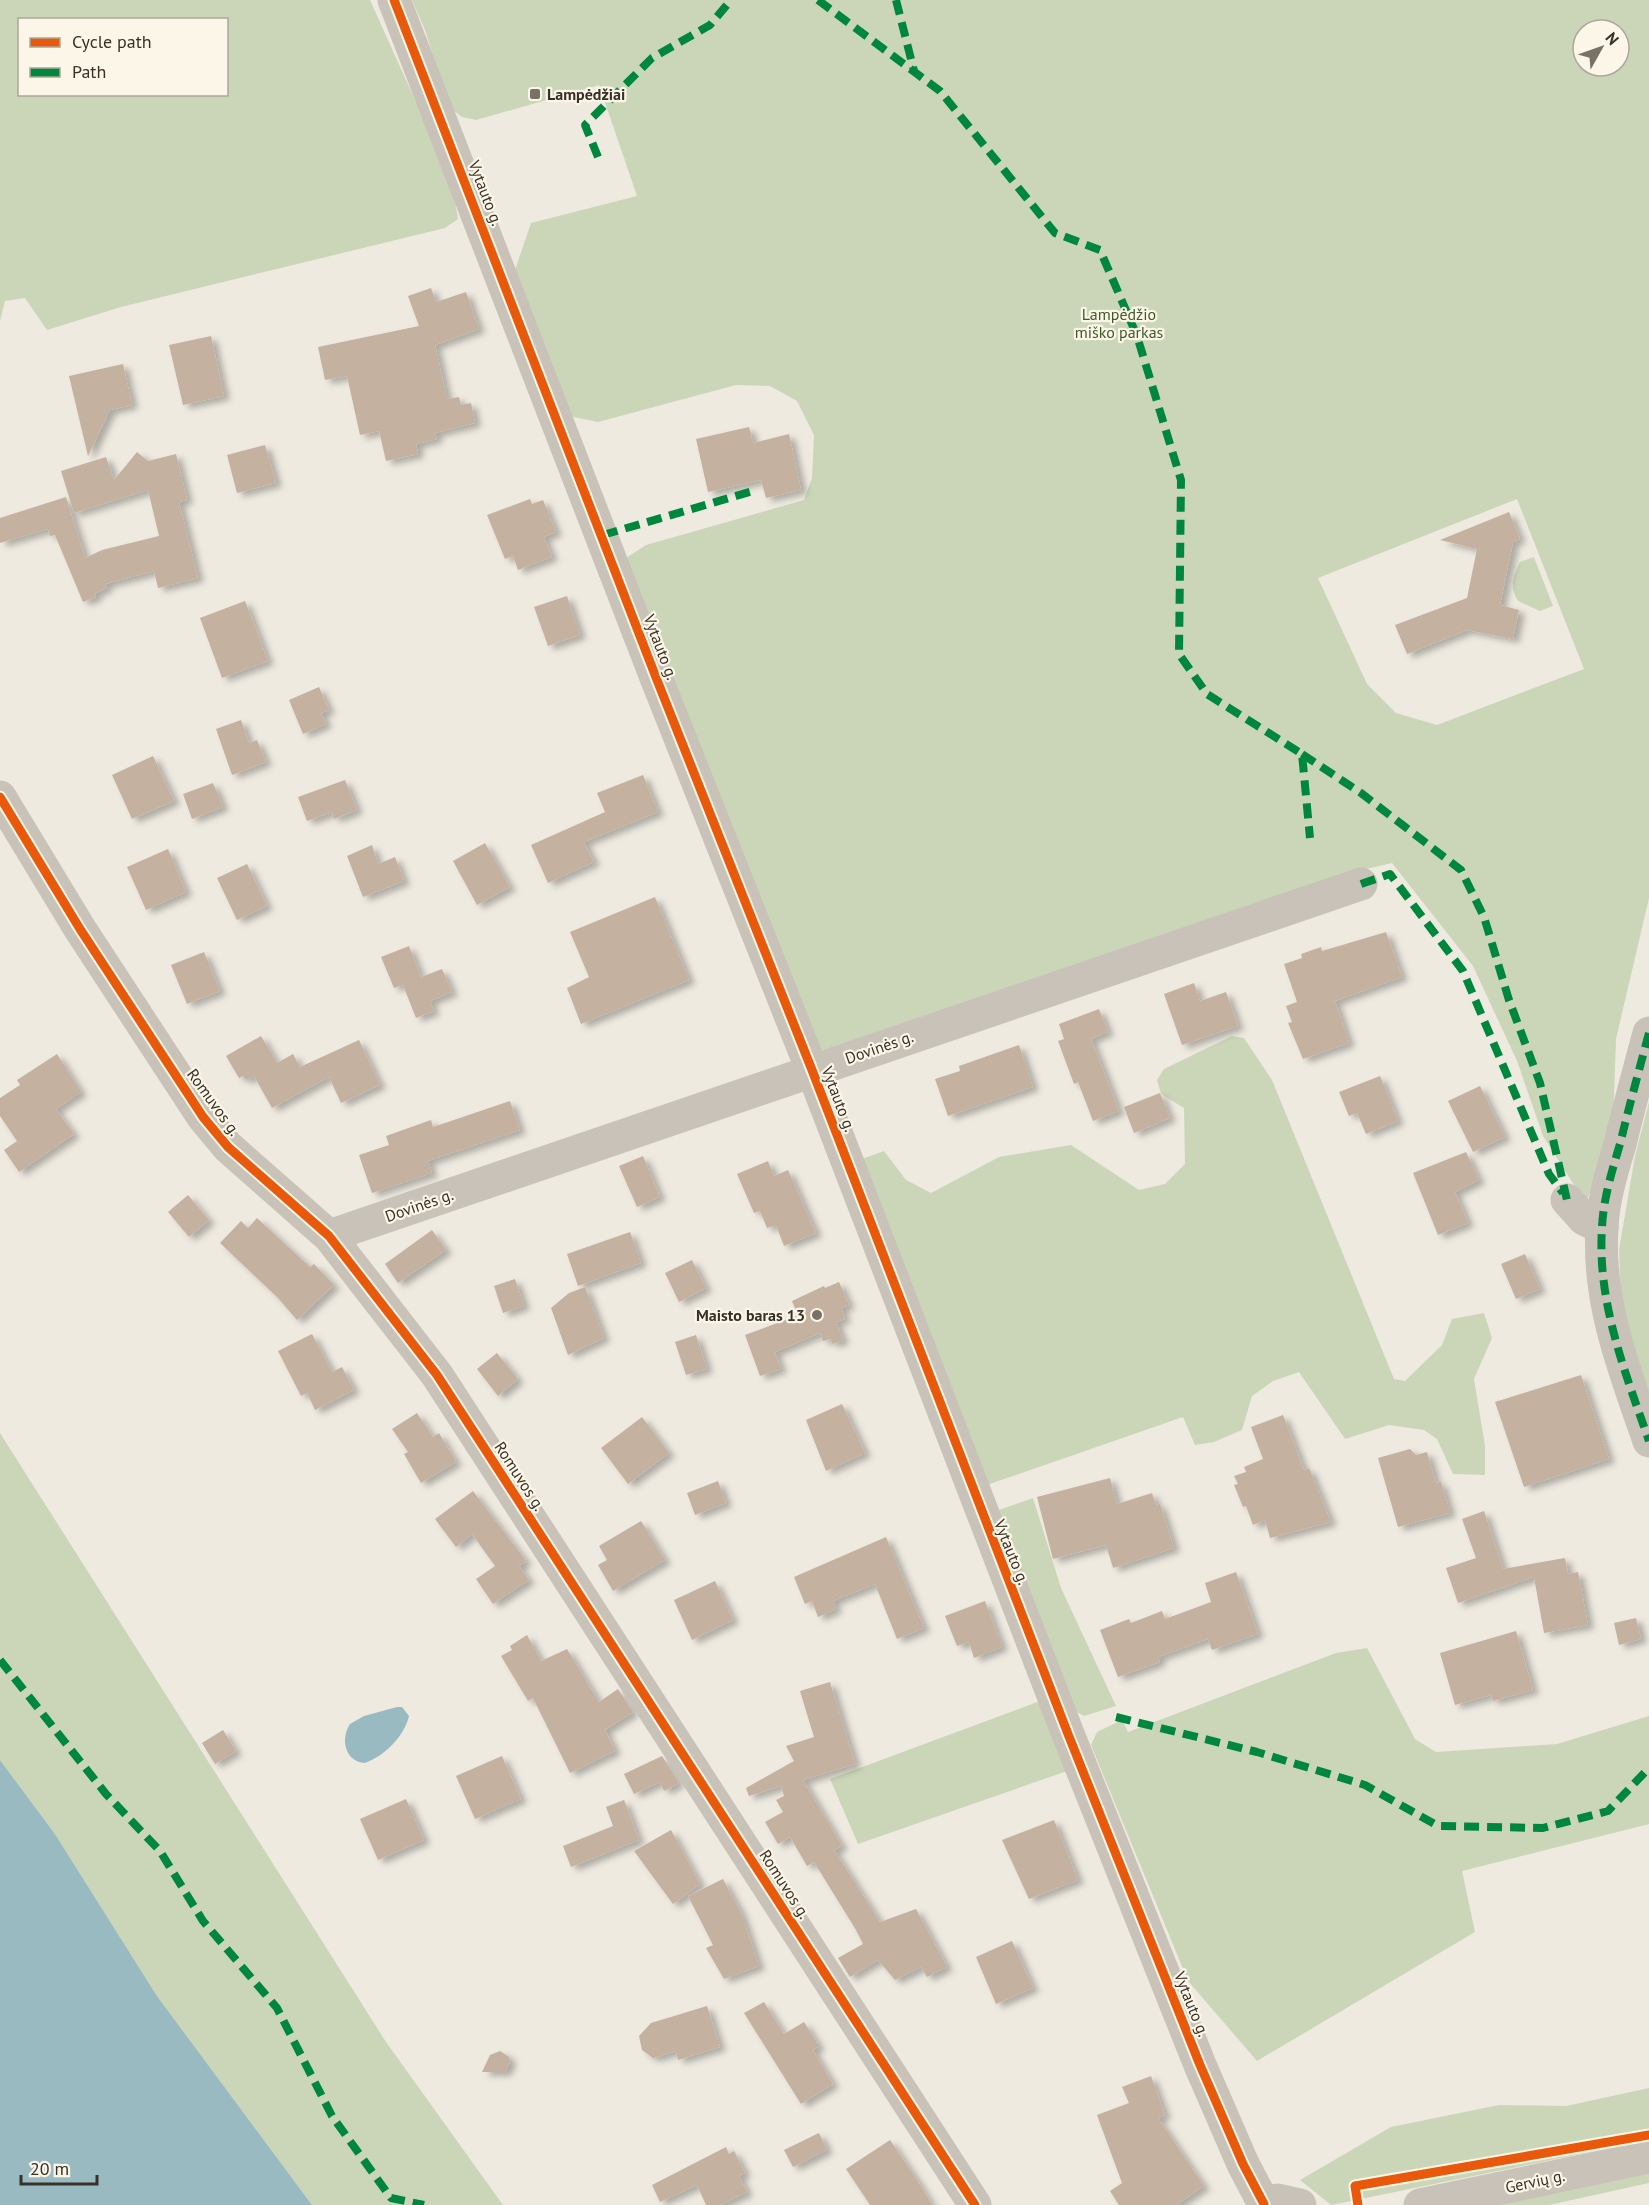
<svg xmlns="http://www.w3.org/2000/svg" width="1649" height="2205" viewBox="0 0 1649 2205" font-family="'PT Sans',sans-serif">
<defs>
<filter id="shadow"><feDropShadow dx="6" dy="4" stdDeviation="3" flood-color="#0004"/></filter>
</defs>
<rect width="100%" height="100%" fill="#eeeae0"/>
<!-- green -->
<g fill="#cbd6b8" fill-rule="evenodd">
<path d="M0,0H370L451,180L458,219L445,228L121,307L47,330L25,298L5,301L0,321ZM20,20H226V94H20Z"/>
<path d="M412,0H1649V898L1616,1039L1613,1123L1586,1204L1543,1136L1517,1061L1473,966L1392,863L1332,877L828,1051L816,1048L626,558L646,545L804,500L812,478L814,435L797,401L770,386L736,385L598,422L569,416L514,273L531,223L637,196L599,85L476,120L462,117L449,107L425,30ZM1583,30H1619V66H1583ZM1517,499L1584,669L1437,725L1396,713L1367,684L1318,578Z"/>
<path d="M1534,557L1553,606L1540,611L1518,601C1509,587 1513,576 1520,562Z"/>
<polygon points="1232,1036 1244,1038 1272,1080 1394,1379 1405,1381 1442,1345 1452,1319 1484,1313 1492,1338 1474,1379 1485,1446 1485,1475 1453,1474 1437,1439 1424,1430 1389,1425 1345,1439 1299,1372 1273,1381 1252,1396 1242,1430 1214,1442 1195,1445 1183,1417 987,1485 859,1160 884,1151 906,1180 931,1193 999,1157 1071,1145 1139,1190 1165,1184 1185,1164 1184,1108 1161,1094 1157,1080 1164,1069"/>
<polygon points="1649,1102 1649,1392 1622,1324 1619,1250 1635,1156"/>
<polygon points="0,1433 386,2042 503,2205 312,2205 157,1996 55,1834 0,1760"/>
<polygon points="1033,1498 1061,1588 1116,1706 1084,1716 1075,1711 999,1510"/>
<polygon points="1367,1648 1415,1739 1436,1752 1557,1744 1649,1716 1649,1824 1462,1871 1475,1932 1257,2061 1188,1981 1091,1745 1097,1732 1122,1720 1128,1732 1336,1653"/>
<polygon points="1040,1701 1070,1770 858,1844 830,1779"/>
<polygon points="1649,2088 1649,2140 1331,2205 1300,2180 1391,2127 1499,2105 1566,2106"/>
<polygon points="1649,2172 1649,2183 1549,2205 1494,2205"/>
</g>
<!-- water -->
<g fill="#9abac2">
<path d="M397,1707H402L409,1716C404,1737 384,1756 365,1763C345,1762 340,1739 350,1724L364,1716Z"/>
<polygon points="0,1760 55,1834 157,1996 312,2205 0,2205"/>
</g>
<!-- building -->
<g fill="#c4b1a0" filter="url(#shadow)">
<polygon points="431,288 436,302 466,292 479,329 435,345 447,399 459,397 461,405 471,403 475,423 435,433 437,439 416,444 418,454 386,461 379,431 360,435 347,376 325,380 318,347 419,326 408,296"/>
<polygon points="211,336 224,396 183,405 169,345"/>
<polygon points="123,364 132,405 110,410 88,456 69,376"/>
<polygon points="749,427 753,443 789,434 801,490 766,498 761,480 708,492 696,439"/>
<polygon points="265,445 276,483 237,493 227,455"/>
<polygon points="137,452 148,461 176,454 187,500 179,502 198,578 158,588 154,571 105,584 107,588 95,593 96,597 83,602 55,535 50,536 48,529 0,543 0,518 66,497 85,558 102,550 159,536 148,490 74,513 61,471 106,457 114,480"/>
<polygon points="530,499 532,504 543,500 556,532 544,537 552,557 518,570 513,556 505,559 487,515"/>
<polygon points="1509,512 1520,539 1513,542 1500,605 1519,610 1513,639 1467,630 1407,654 1395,625 1467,598 1477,549 1440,540"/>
<polygon points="567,596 580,635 548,646 534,607"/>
<polygon points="245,601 268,661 222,678 200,618"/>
<polygon points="319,687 329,710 321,713 326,724 303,734 289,700"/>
<polygon points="241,720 249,743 257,740 266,762 232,775 216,729"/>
<polygon points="153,756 174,801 132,819 112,775"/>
<polygon points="643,775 658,812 584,842 594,862 548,883 531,845 605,812 597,793"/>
<polygon points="345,780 357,810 334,819 332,812 307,821 298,797"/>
<polygon points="213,783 223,807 192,819 183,794"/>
<polygon points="485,843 510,887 477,905 453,861"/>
<polygon points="372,845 378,864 395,857 404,881 363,897 347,856"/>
<polygon points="168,849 186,892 146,910 127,867"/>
<polygon points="247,864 267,906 237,920 217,878"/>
<polygon points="655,897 689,980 581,1024 567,988 589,977 570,932"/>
<polygon points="1386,932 1402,977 1335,1001 1349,1043 1303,1059 1288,1023 1292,1022 1286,1006 1297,1002 1284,964 1302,958 1301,954 1321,947 1322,951"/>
<polygon points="409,946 421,977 442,969 452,992 430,1001 434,1011 416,1018 403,985 394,988 381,957"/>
<polygon points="204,952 220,991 187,1004 171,965"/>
<polygon points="1194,983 1200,1001 1226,992 1238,1026 1182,1045 1164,994"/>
<polygon points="1099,1009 1108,1032 1091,1039 1119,1111 1093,1121 1078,1082 1074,1084 1058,1041 1064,1039 1059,1024"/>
<polygon points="261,1036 277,1063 293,1054 300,1067 359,1040 380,1085 341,1103 329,1077 272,1108 254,1076 246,1080 243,1076 239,1078 226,1056"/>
<polygon points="1019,1045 1033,1087 948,1116 935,1079 960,1071 959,1066"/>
<polygon points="57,1054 81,1092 56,1109 74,1134 19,1172 4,1150 17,1141 0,1116 0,1098 20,1085 17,1080"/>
<polygon points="1380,1076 1398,1121 1366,1134 1357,1113 1349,1116 1339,1092"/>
<polygon points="1480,1086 1505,1137 1473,1152 1448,1101"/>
<polygon points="1160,1093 1170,1118 1134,1133 1124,1107"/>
<polygon points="510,1101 520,1130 428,1161 432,1173 372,1193 359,1155 389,1145 386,1136 431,1120 433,1127"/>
<polygon points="1466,1152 1479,1180 1455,1192 1468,1223 1438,1235 1413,1173"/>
<polygon points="643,1156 660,1197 637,1207 619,1166"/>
<polygon points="768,1161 774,1176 788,1170 816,1233 784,1246 776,1225 767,1228 760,1211 754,1213 737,1174"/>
<polygon points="188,1195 209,1220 189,1237 168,1212"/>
<polygon points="257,1218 310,1267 314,1264 334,1285 297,1320 278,1298 220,1243 241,1221 248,1228"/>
<polygon points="432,1230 446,1250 398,1283 385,1264"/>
<polygon points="630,1232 641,1263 578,1286 567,1254"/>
<polygon points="1525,1254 1540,1289 1516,1299 1501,1264"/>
<polygon points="692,1260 706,1288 679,1302 665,1273"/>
<polygon points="515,1279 524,1306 503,1313 494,1286"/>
<polygon points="839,1282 849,1305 841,1308 845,1319 836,1322 843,1340 833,1344 830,1339 823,1341 820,1333 775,1352 781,1369 760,1376 745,1335 796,1316 797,1313 792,1301 824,1286 825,1288"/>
<polygon points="585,1287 604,1338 568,1355 551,1308 569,1293"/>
<polygon points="312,1334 332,1372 342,1367 354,1390 315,1410 307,1393 301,1396 278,1351"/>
<polygon points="696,1335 707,1369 686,1375 675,1342"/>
<polygon points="497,1353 518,1379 498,1396 477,1369"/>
<polygon points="1581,1375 1609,1459 1524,1487 1495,1402"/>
<polygon points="842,1404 865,1453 826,1471 806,1420"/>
<polygon points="417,1413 433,1437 439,1433 456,1462 421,1483 404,1454 408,1452 392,1429"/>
<polygon points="1283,1415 1304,1470 1309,1468 1331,1522 1270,1538 1265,1520 1253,1525 1246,1506 1243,1507 1234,1485 1238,1484 1234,1476 1246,1472 1244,1467 1263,1459 1251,1427"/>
<polygon points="642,1417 669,1453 628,1484 601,1448"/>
<polygon points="1410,1449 1416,1455 1427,1452 1436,1483 1441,1482 1450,1513 1398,1527 1378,1458"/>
<polygon points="1110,1478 1117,1504 1152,1493 1156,1505 1160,1504 1174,1548 1113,1568 1106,1545 1053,1559 1037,1497"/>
<polygon points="718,1481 726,1503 695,1515 687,1493"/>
<polygon points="473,1491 526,1561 519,1566 529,1580 493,1604 476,1579 495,1566 472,1534 456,1547 435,1519"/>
<polygon points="1484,1511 1503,1569 1565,1558 1568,1574 1578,1572 1588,1625 1544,1633 1534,1577 1458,1603 1446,1568 1476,1558 1462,1519"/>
<polygon points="641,1521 665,1560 613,1591 598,1565 607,1560 599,1546"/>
<polygon points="886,1537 924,1628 897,1639 875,1584 833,1601 836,1609 818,1617 812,1601 805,1604 794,1577"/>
<polygon points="1236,1572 1258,1634 1212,1650 1208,1639 1158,1657 1160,1662 1118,1677 1100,1630 1129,1619 1131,1623 1162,1611 1165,1619 1211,1602 1205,1583"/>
<polygon points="715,1581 733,1620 692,1640 674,1600"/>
<polygon points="985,1601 1002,1647 974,1658 969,1642 957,1646 945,1616"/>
<polygon points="1636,1618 1641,1639 1619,1645 1614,1623"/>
<polygon points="1516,1631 1533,1690 1493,1701 1491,1695 1455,1705 1440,1653"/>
<polygon points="527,1635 541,1661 567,1649 599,1702 618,1689 633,1712 605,1730 615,1751 570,1773 533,1698 528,1701 501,1656 512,1650 510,1646"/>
<polygon points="830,1682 855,1764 803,1780 842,1846 834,1850 880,1922 916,1909 947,1967 927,1977 921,1967 895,1980 878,1960 850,1977 838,1958 863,1944 856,1930 814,1862 807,1866 790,1837 778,1844 765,1822 783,1812 776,1800 784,1796 781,1786 749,1796 746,1788 794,1761 786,1746 814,1737 800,1691"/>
<polygon points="223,1730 236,1751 215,1764 202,1743"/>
<polygon points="502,1756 521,1799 475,1819 456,1776"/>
<polygon points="662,1756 679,1783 664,1791 660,1782 634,1794 624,1774"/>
<polygon points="406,1799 424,1840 378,1860 360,1819"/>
<polygon points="624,1800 639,1840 571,1867 563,1846 613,1826 606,1807"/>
<polygon points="1054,1820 1078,1880 1029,1899 1002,1840"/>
<polygon points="671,1830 700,1884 673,1904 634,1851"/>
<polygon points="723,1879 741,1913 759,1966 724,1979 706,1948 713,1945 688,1896"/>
<polygon points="1012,1941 1033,1988 996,2004 976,1957"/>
<polygon points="764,2002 784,2034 804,2022 819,2046 813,2050 833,2084 801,2104 744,2013"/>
<polygon points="707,2006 720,2047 678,2060 676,2051 653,2058 642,2050 639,2036 651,2023"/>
<polygon points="500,2051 509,2057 510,2062 505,2072 482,2072 490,2055"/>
<polygon points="1151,2076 1165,2115 1158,2118 1204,2186 1176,2205 1119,2205 1110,2191 1122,2183 1097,2115 1129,2103 1122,2087"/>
<polygon points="819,2133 827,2150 793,2167 784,2150"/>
<polygon points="890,2140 917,2180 932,2205 870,2205 846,2169"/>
<polygon points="726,2147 729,2154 734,2151 745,2173 739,2176 747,2192 720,2205 706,2205 697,2185 660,2202 652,2185"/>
</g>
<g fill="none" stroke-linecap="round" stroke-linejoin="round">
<!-- minor -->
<g stroke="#c8c2b9" stroke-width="33">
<polyline points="394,0 657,680 812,1070 1068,1734 1200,2065 1243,2164 1264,2204"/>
<polyline points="0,797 80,929 203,1117 228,1147 329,1236 437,1375 975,2205"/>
<path d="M1649,1033C1639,1070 1629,1107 1620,1144C1612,1171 1603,1200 1602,1228C1597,1302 1625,1372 1649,1441"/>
<polyline points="1567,1200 1584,1219 1602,1228"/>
<polyline points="329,1236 1361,884"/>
<polyline points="1263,2205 1278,2200 1300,2205"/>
<polyline points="1420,2205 1649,2157"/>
</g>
<!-- quiet -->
<g stroke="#00873e" stroke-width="8" stroke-dasharray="15 8" stroke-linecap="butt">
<polyline points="818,0 940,91 1055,233 1100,250 1137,336 1181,480 1179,654 1207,694 1302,754 1310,838"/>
<polyline points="896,0 914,71"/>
<polyline points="598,157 585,125 652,58 710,25 731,0"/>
<polyline points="603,535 753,491"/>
<polyline points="1302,754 1361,793 1461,870 1484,917 1509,1000 1540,1083 1567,1200"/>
<polyline points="1361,884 1390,874 1463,971 1549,1174 1563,1193"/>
<path d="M1649,1033C1639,1070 1629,1107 1620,1144C1612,1171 1603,1200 1602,1228C1597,1302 1625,1372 1649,1441"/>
<polyline points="0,1660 106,1794 160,1851 203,1921 277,2008 332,2116 391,2198 424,2205"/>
<polyline points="1116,1717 1257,1752 1365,1785 1438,1826 1543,1828 1608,1811 1649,1768"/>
</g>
<!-- cycleway casing -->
<g stroke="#fbf6e7" stroke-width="13">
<g id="cycleway">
<polyline points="394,0 657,680 812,1070 1068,1734 1200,2065 1243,2164 1264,2204"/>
<polyline points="0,797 80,929 203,1117 228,1147 329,1236 437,1375 975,2205"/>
<polyline points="1358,2205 1355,2186 1649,2135"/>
</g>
</g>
<!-- cycleway -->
<use href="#cycleway" stroke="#e8590c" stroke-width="9"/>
</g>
<!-- markers -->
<g fill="#787168" stroke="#fbf6e7" stroke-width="2">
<rect x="529" y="88" width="12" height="12" rx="3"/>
<circle cx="817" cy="1315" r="6"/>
</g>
<g text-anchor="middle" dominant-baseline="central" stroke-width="4.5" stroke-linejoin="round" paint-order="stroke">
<!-- poi labels -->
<g font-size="16" font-weight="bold" fill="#393027" stroke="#fbf6e7" text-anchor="start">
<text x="547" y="94">Lampėdžiai</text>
<text x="805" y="1315" text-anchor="end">Maisto baras 13</text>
</g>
<!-- street labels -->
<g font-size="16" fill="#393027" stroke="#fbf6e7">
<text transform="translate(486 193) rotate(69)">Vytauto g.</text>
<text transform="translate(661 647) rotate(69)">Vytauto g.</text>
<text transform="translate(879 1047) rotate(-19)">Dovinės g.</text>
<text transform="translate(839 1099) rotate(69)">Vytauto g.</text>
<text transform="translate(214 1102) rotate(54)">Romuvos g.</text>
<text transform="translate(419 1205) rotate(-19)">Dovinės g.</text>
<text transform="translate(520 1476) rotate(57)">Romuvos g.</text>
<text transform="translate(1012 1552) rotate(68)">Vytauto g.</text>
<text transform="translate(785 1884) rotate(57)">Romuvos g.</text>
<text transform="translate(1192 2004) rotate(68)">Vytauto g.</text>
<text transform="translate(1535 2181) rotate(-12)">Gervių g.</text>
</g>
<!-- park labels -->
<g font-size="16" fill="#3e5a28" stroke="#fbf6e7">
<text x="1119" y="314">Lampėdžio<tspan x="1119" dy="18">miško parkas</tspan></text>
</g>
</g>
<!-- legend -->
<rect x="18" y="18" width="210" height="78" fill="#fbf6e7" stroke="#ada79a" stroke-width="1.5"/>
<rect x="30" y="38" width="30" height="9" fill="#e8590c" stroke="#ada79a" stroke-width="1.5"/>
<text x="72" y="48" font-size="18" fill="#393027">Cycle path</text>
<rect x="30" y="68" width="30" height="9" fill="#00873e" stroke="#ada79a" stroke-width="1.5"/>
<text x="72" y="78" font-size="18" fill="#393027">Path</text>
<!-- north arrow -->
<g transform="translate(1601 48) rotate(50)"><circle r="28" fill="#fbf6e7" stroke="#ada79a" stroke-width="1.5"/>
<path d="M0-4.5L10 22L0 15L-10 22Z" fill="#787168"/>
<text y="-9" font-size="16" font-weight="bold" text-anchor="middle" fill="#393027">N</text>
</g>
<!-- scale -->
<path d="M21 2175v9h76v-9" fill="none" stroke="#393027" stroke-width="3"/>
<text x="30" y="2175" font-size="18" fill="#393027" stroke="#fbf6e7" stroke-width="4.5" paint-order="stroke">20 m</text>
</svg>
